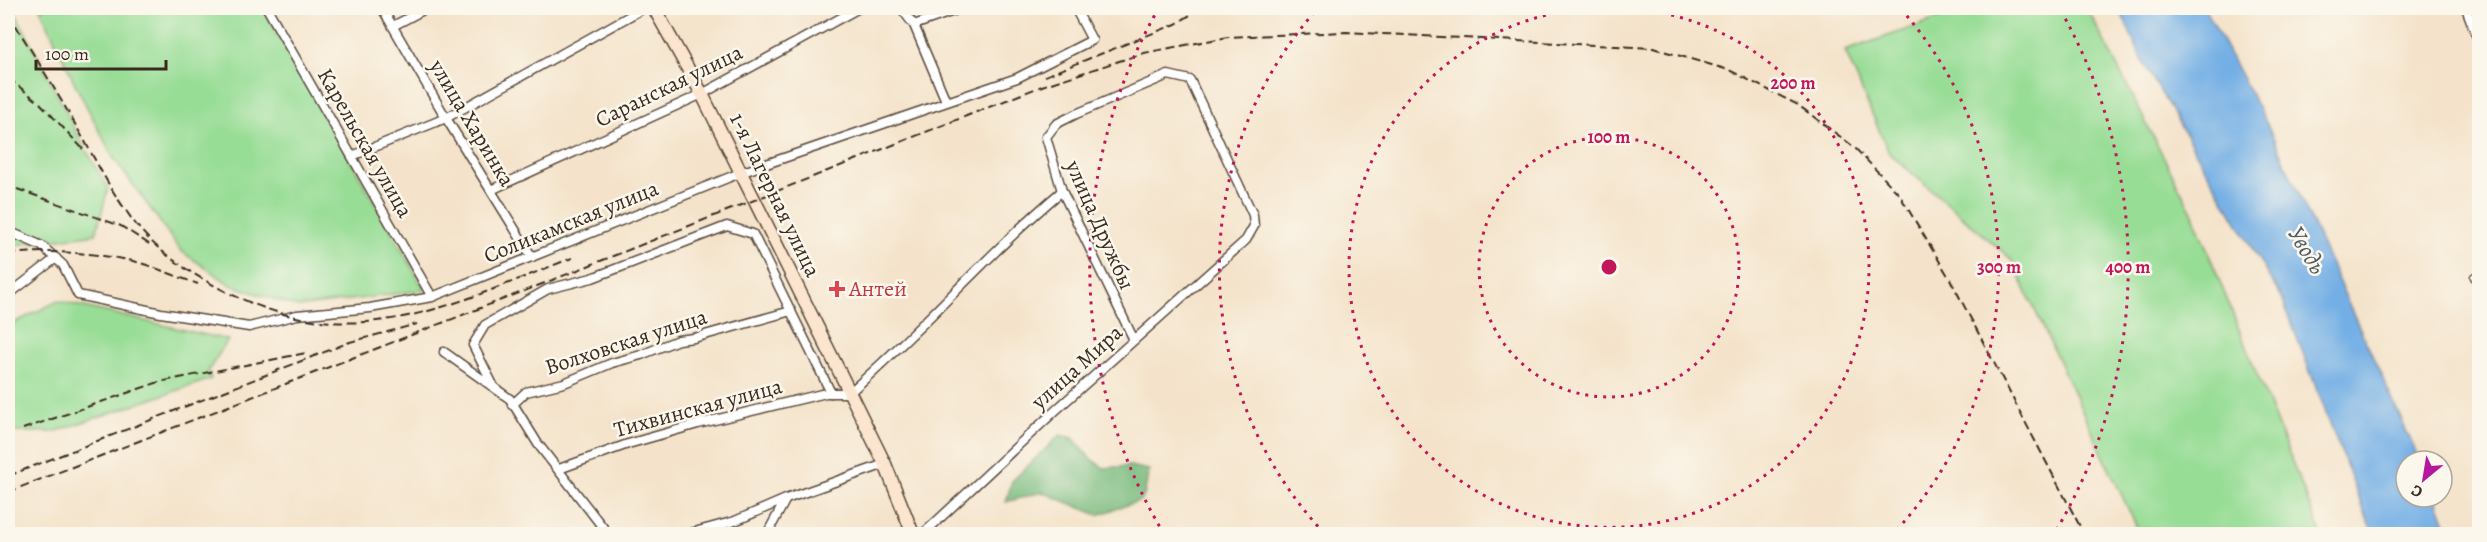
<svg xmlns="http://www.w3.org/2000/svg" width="2487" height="542" viewBox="0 0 2487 542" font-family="Alegreya,serif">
<rect width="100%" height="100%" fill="#fbf7ec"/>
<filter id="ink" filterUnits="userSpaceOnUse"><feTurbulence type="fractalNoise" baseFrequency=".0167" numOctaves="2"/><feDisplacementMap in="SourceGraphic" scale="12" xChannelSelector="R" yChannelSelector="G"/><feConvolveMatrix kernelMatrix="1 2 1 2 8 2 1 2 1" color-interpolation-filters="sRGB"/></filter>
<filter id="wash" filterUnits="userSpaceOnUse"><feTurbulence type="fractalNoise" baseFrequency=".008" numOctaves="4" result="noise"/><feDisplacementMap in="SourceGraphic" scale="24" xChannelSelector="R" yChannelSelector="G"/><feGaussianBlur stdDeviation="1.35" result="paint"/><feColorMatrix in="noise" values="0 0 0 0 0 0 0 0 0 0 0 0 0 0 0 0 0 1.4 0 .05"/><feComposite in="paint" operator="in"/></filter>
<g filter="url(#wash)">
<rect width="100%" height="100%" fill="#f4e3ca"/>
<!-- green -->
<g fill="#98dd96" stroke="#6a845a" stroke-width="1.5">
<polygon points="8,8 13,8 81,141 108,188 96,234 8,246"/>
<polygon points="40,8 263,8 425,290 298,307 231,285 181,251 113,157 75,84"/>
<polygon points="1968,8 2087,8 2192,212 2321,534 2140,534 2011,259 1889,153 1845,51"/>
<polygon points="58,301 228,340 208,371 211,379 54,432 12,432 12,416 8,416 8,326"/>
</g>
<!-- forest -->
<polygon fill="#7abc7f" stroke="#5a734e" stroke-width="1.5" points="1060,435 1073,438 1090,458 1104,468 1130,466 1149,470 1144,496 1141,500 1098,515 1042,492 1006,502 1012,481"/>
<!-- water -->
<polygon fill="#73afe5" stroke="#576c82" stroke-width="1.5" points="2119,8 2205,8 2268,126 2420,461 2406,461 2406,497 2436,497 2450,534 2373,534 2282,299 2144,64"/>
</g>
<g filter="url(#ink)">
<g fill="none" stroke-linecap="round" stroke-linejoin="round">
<!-- street casing -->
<g stroke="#574638" stroke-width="11">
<g id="street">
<polyline points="267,8 432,297"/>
<polyline points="382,8 446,118 532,257"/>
<polyline points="901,8 914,25 946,101"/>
<polyline points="2466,8 2480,45"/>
<polyline points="914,25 962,8"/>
<polyline points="393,26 427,8"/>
<polyline points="352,156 446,118 644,8"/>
<polyline points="491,190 702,94 859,8"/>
<polyline points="8,231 42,246 63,265 78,295 161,313 249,327 297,315 370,308 432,297 740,173 1017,78 1092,40 1075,8"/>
<polyline points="2475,277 2480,275"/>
<polyline points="8,295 56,258"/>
<polyline points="444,352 510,399 538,444 608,534"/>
<polyline points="494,387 473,345 485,325 548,289 592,278 727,226 753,234 831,393"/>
<polyline points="512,405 526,392 564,383 612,363 641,355 678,340 694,338 791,311"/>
<path d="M559,469L628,444L698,424L826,393H849C923,329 987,254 1062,191"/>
<polyline points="687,534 735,521 786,499 885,464"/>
<polyline points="767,534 786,499"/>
<polyline points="923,534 1056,410 1246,240 1254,226 1253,215 1190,80 1168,75 1076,114 1056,124 1046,137 1062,191 1134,340"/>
</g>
</g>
<!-- secondary casing -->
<g stroke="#574638" stroke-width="15">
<polyline id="secondary" points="654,8 702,94 885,464 913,534"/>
</g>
<!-- street -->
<use href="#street" stroke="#fff" stroke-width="8"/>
<!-- secondary -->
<use href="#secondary" stroke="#fce5cf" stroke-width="12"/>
<!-- rail -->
<g stroke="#3b2a1e" stroke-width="2" stroke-dasharray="9 4.5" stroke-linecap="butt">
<path d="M8,14C34,54 59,96 83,138C97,163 110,189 127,212C150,247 184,270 221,289C353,358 446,307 572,258"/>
<polyline points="1045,76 1176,24 1201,8"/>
<polyline points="8,78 40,103 83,149"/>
<polyline points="17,189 121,226 149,244"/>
<path d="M8,254C52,250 93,252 137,262C157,268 178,277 198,284"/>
<polyline points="23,429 159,382 306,353"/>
<polyline points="8,476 350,342 417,324"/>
<polyline points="8,492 550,281 1042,86 1144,53 1228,37 1346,32 1653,48 1729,70 1798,105 1854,147 1899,194 1950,279 2084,534"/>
</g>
</g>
</g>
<!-- distance rings -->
<g fill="none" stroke="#c2185b" stroke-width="3" stroke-dasharray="3 6">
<circle cx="1609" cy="267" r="130"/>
<path d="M1627 8A260 260 0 1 1 1591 8"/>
<path d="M1324 533A390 390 0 0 1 1317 9M1901 9A390 390 0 0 1 1894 533"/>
<path d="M1164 534A519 519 0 0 1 1157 11M2061 11A519 519 0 0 1 2054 534"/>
</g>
<!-- markers -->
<path fill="#e0444e" stroke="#fbf7ec" stroke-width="2" d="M834 280h6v6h6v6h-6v6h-6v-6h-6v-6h6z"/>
<g text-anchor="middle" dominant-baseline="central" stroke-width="5" stroke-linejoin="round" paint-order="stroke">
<!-- street labels -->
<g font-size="22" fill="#3b2a1e" stroke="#fbf7ec">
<text transform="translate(669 86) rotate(-26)">Саранская улица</text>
<text transform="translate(472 123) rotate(59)">улица Харинка</text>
<text transform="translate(365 143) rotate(60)">Карельская улица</text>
<text transform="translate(775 195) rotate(64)">1-я Лагерная улица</text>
<text transform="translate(571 222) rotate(-22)">Соликамская улица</text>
<text transform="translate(1100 225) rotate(66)">улица Дружбы</text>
<text transform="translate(626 342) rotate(-18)">Волховская улица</text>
<text transform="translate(1077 367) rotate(-42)">улица Мира</text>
<text transform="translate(698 408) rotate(-15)">Тихвинская улица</text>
</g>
<!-- health labels -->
<g font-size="22" fill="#be3a42" stroke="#fbf7ec" text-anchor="start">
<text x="849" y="289">Антей</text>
</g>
<!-- water labels -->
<g font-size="24" font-style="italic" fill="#4f5964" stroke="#fbf7ec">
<text transform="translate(2307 250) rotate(59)">Уводь</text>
</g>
</g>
<circle cx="1609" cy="267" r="9" fill="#c2185b" stroke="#fbf7ec" stroke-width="3"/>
<g font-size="18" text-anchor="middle" font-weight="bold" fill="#c2185b" stroke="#fbf7ec" stroke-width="5" stroke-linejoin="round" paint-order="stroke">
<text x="1793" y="89">200 m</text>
<text x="1609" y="143">100 m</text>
<text x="1999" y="273">300 m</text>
<text x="2128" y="273">400 m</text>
</g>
<!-- margin -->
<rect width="2487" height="542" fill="none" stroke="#fbf7ec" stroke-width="30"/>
<!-- north arrow -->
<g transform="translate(2424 479) rotate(210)"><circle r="28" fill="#fbf7ec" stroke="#aea59a" stroke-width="1.5"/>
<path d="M0-4.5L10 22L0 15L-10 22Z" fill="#b5179e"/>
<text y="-9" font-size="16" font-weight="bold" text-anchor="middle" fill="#3b2a1e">С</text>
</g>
<!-- scale -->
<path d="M36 60v9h130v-9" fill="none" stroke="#3b2a1e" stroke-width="3"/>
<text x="45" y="60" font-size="18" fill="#3b2a1e" stroke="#fbf7ec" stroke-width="4.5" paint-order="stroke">100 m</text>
</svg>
